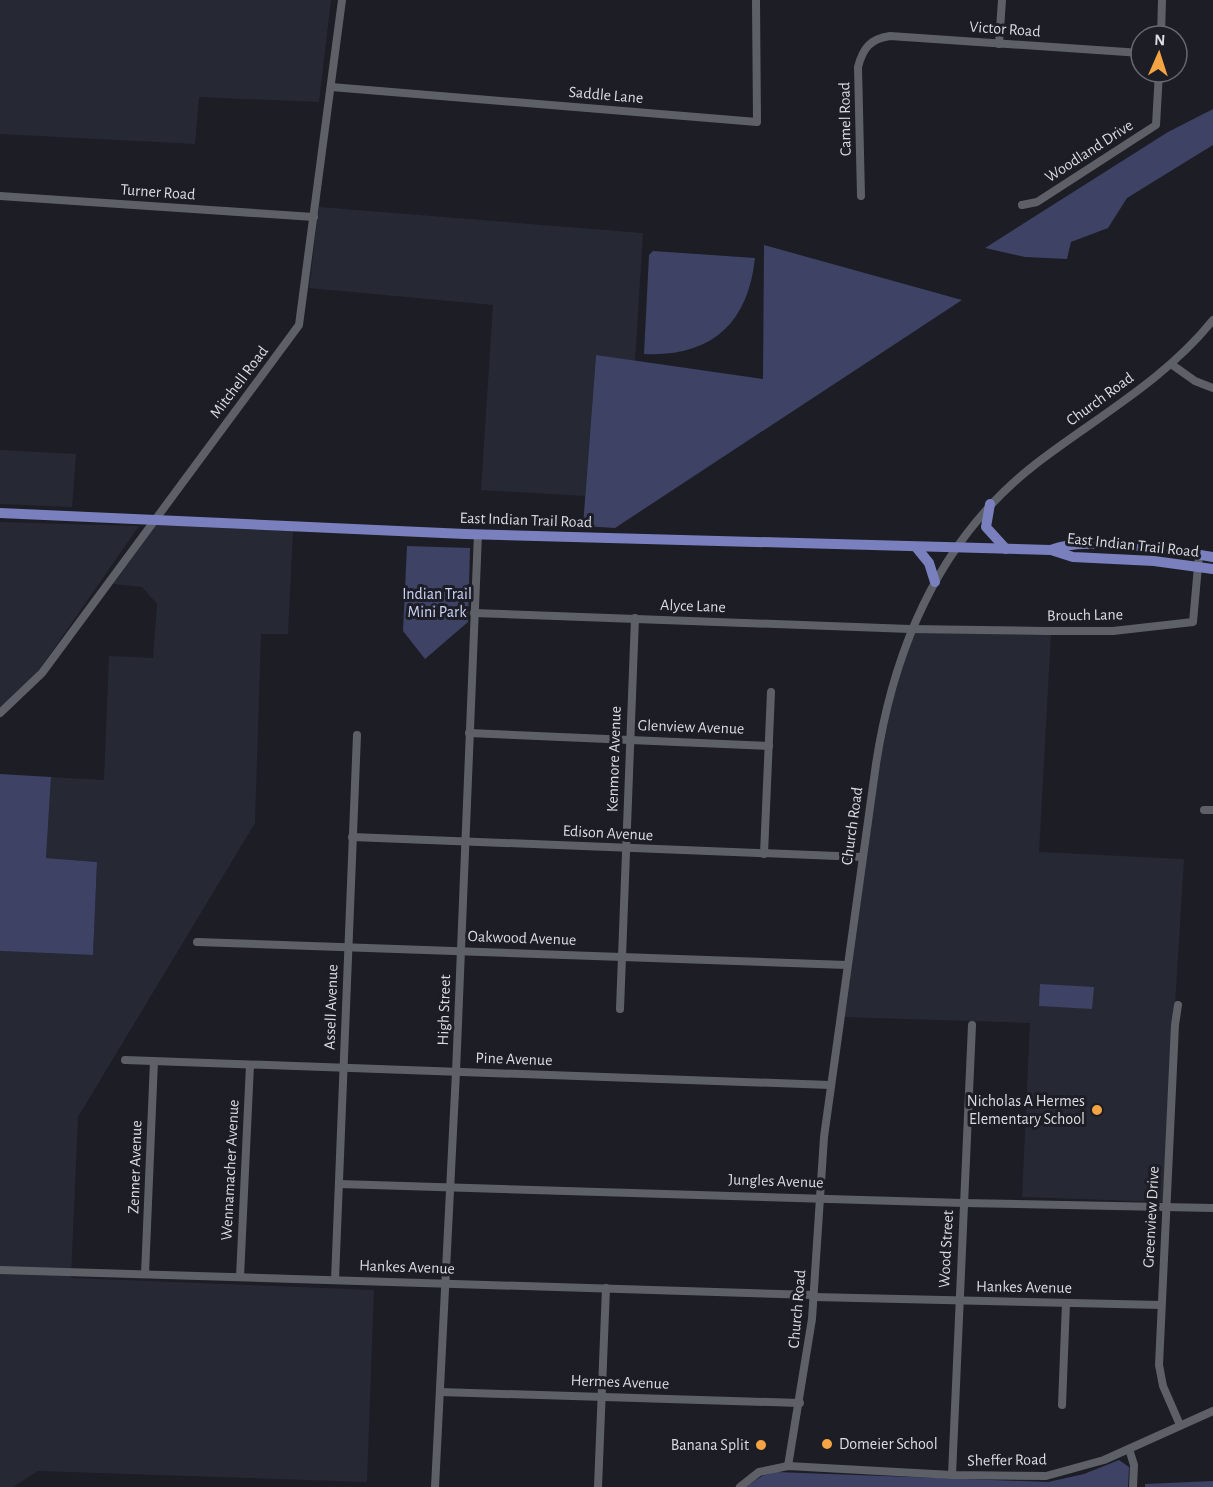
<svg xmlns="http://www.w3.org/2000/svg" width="1213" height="1487" viewBox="0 0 1213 1487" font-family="'Alegreya Sans',sans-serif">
<rect width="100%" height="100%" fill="#1c1d25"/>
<!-- built -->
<g fill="#262834">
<polygon points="0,0 331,0 319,102 199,97 195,144 0,134"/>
<polygon points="319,207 643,233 635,361 596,355 585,496 481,490 493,305 309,288"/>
<polygon points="0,450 76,454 72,507 0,504"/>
<polygon points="0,522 139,526 32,680 0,707"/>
<polygon points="156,525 293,531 288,634 261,634 255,823 78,1117 71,1278 374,1290 367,1482 38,1471 13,1487 0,1487 0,951 93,955 97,862 46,858 51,777 104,780 109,656 153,658 157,604 142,587 113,584"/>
<polygon points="912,631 1051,635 1039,852 1184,859 1163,1202 1022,1197 1030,1023 843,1017 883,733"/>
</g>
<!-- green -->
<g fill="#3e4265">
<polygon points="1213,109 1213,145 1127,198 1108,228 1071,242 1067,259 1025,257 985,248 1168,132"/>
<polygon points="764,245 962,300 615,528 583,526 596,355 763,379"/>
<path d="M653,251L755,258C748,324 711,357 644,354L649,255Z"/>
<polygon points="407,546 470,548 468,622 425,659 403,631"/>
<polygon points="0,774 51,777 46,858 97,862 93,955 0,951"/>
<polygon points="1040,984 1094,987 1092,1009 1039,1006"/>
<polygon points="1119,1460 1129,1467 1128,1487 746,1487 762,1476 776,1472 1048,1482 1084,1474"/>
<polygon points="1213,1481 1213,1487 1145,1487 1145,1484"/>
</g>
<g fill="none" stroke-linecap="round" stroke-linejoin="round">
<!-- minor -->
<g stroke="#5e6068" stroke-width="8">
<polyline points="1161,36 1162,0"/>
<polyline points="999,44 1002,0"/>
<polyline points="331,87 757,122 756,0"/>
<polyline points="0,196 314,217"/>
<path d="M861,196L858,67C863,48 870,39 890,36L1141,53"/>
<polyline points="1022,205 1037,202 1156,125 1159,72"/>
<polyline points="1171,364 1195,381 1213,388"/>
<polyline points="474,613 910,629 1046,631 1113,631 1193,622 1199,555"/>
<polyline points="0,713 42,673 299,325 342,0"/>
<polyline points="469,733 769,746"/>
<polyline points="1204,810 1213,810"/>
<polyline points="352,837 862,857"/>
<polyline points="764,854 771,692"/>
<polyline points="197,942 847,965"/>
<polyline points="1178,1005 1175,1025 1159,1365 1163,1386 1180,1425"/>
<polyline points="620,1009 635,618"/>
<polyline points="125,1060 830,1085"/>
<polyline points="339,1184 963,1203 1213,1208"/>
<polyline points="0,1270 814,1295"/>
<polyline points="145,1274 154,1061"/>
<polyline points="240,1277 250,1065"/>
<polyline points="335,1280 357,735"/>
<polyline points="814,1297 1161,1305"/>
<polyline points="440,1392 800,1403"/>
<polyline points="1062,1405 1066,1303"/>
<polyline points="1129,1449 1134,1465 1133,1487"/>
<path d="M788,1466L812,1319L824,1137L876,764C894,647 941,537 1037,463C1097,417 1165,380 1213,320"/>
<polyline points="952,1475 972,1025"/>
<polyline points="435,1487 456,1072 478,534"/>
<polyline points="598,1487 606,1288"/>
<polyline points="740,1487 759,1472 788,1466 952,1475 1046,1476 1104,1460 1213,1411"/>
</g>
<!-- major -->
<g stroke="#7980bd" stroke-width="10">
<polyline points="990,504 986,527 1006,549"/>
<polyline points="0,513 465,534 1051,550 1073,557 1154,561 1213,569"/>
<polyline points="916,547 929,563 935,582"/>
<path d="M1051,550C1089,535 1171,550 1213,557"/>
</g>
</g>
<!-- markers -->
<g fill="#f4a443" stroke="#1c1d25" stroke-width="2">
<circle cx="1097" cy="1110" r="6"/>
<circle cx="827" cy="1444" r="6"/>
<circle cx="761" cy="1445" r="6"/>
</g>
<g text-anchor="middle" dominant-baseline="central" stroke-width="6" stroke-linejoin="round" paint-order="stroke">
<!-- street labels -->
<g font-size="16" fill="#dbdce1" stroke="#1c1d25">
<text transform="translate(1005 29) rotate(4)">Victor Road</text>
<text transform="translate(606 95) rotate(5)">Saddle Lane</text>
<text transform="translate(845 119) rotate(-91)">Camel Road</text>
<text transform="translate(1089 151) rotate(-33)">Woodland Drive</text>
<text transform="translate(158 192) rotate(4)">Turner Road</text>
<text transform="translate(239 382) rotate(-53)">Mitchell Road</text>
<text transform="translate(1100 399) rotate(-36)">Church Road</text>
<text transform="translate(526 520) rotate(2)">East Indian Trail Road</text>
<text transform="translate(1133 545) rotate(6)">East Indian Trail Road</text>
<text transform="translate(693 606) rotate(2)">Alyce Lane</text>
<text transform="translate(1085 615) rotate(-1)">Brouch Lane</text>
<text transform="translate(691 727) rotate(2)">Glenview Avenue</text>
<text transform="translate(614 759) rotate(-88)">Kenmore Avenue</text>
<text transform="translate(852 826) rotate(-82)">Church Road</text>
<text transform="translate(608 833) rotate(3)">Edison Avenue</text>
<text transform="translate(522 938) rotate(2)">Oakwood Avenue</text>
<text transform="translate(331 1007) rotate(-88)">Assell Avenue</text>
<text transform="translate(444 1010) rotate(-88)">High Street</text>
<text transform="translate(514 1059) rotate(2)">Pine Avenue</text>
<text transform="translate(135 1167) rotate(-88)">Zenner Avenue</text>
<text transform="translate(230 1170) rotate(-87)">Wennamacher Avenue</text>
<text transform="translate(776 1181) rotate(2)">Jungles Avenue</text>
<text transform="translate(1151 1217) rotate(-87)">Greenview Drive</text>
<text transform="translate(946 1249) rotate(-87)">Wood Street</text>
<text transform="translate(407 1267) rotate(2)">Hankes Avenue</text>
<text transform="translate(1024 1287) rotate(1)">Hankes Avenue</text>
<text transform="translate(797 1309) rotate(-85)">Church Road</text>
<text transform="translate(620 1382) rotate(2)">Hermes Avenue</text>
<text transform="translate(1007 1460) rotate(-1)">Sheffer Road</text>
</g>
<!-- park labels -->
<g font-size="16" fill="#ced5f8" stroke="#1c1d25">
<text x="437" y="594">Indian Trail<tspan x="437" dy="18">Mini Park</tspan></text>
</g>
<!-- poi labels -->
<g font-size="16" fill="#dbdce1" stroke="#1c1d25" text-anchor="end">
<text x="1085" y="1101">Nicholas A Hermes<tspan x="1085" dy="18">Elementary School</tspan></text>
<text x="839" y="1444" text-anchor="start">Domeier School</text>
<text x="749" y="1445">Banana Split</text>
</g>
</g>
<!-- north arrow -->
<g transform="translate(1159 54) rotate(3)"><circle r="28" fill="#1c1d25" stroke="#686970" stroke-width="1.5"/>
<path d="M0-4.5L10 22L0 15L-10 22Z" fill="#f4a443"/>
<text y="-9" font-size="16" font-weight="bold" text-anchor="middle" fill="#dbdce1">N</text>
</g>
</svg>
